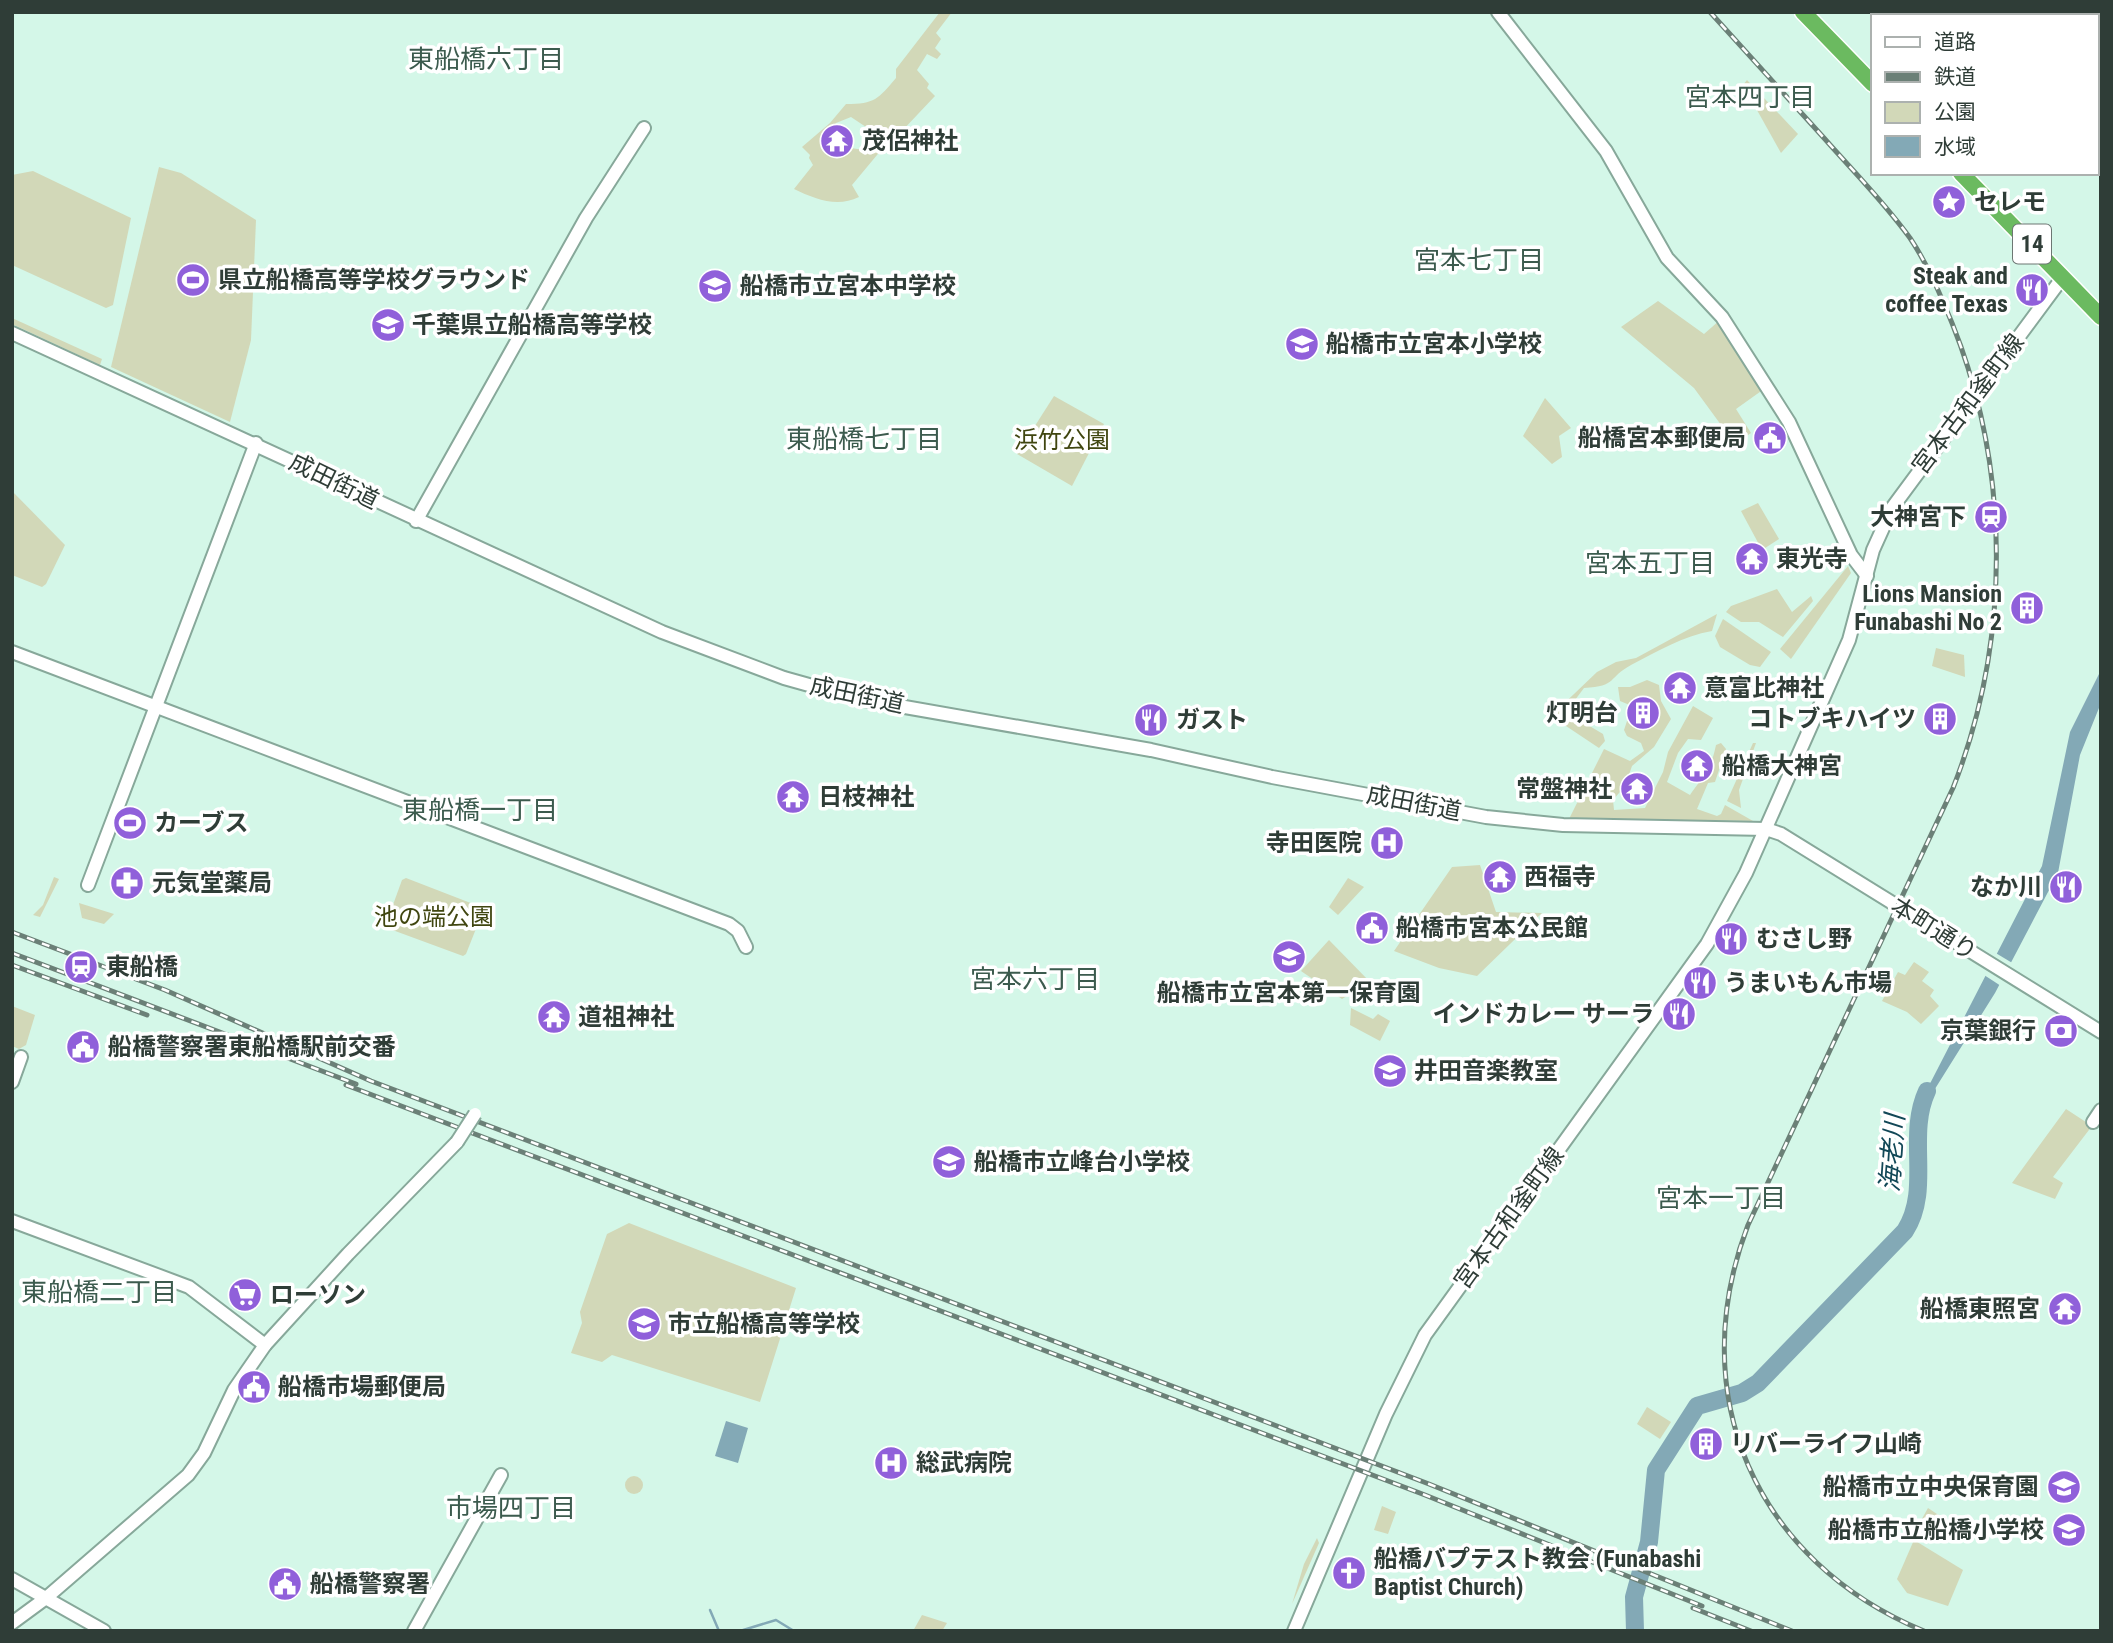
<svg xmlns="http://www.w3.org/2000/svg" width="2113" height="1643" viewBox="0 0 2113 1643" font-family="'Roboto Condensed','Noto Sans JP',sans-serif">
<rect width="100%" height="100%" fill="#d4f7e8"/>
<!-- green -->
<g fill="#d2d8b8" fill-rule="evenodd">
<path d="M940,12H952L936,33L941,39L935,48L941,54L937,59L927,54L917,70L929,84L927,88L935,96L901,132L897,131L852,185L859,197C837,208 815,199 794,189L813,165L809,158L810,155L802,147L830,123L846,104C875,104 878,99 896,78V69ZM851,117L875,133L865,150L843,147L831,154L825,148L830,143L825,137L836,123Z"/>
<polygon points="1747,80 1798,134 1781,153 1743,85"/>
<polygon points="159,167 181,173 256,220 251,340 230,422 111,367"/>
<polygon points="33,171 131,218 113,305 106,308 12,265 12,175"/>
<polygon points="1658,301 1704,334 1720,320 1764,389 1736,409 1751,433 1735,444 1694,388 1621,327"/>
<polygon points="12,318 102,359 100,365 12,324"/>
<polygon points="1054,396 1104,424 1072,486 1017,454"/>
<polygon points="1545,398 1571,428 1559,436 1562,457 1552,464 1523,436"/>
<polygon points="12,491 65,545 46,584 42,587 12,575"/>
<polygon points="1758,503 1779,539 1762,550 1741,511"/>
<polygon points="1848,566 1851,573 1791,659 1780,649"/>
<polygon points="1777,589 1792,612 1811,596 1813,601 1783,637 1759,622 1741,622 1726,612 1731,606"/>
<path d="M1717,614L1712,631C1683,636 1658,651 1631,665C1607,678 1618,686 1584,688L1566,712L1603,734L1605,741L1599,748L1551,716L1597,672L1616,662L1636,658Z"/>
<polygon points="1723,619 1771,652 1760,667 1750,665 1720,647 1715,636"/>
<polygon points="1936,648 1964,655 1965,677 1932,666"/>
<path d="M1647,680L1659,685L1661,701L1671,719L1654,747L1632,766L1625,786L1613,800L1614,810L1645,808L1663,772L1668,752L1693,706L1713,718L1701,740L1688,739L1678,753L1667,782L1690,795C1706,772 1710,772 1716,745L1721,743L1726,749L1715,782L1708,783L1697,809L1717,816L1721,814L1725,805L1753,821L1569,819L1604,749L1630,761L1644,751L1641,743L1627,736L1624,730L1632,706L1620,701L1618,687H1630Z"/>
<polygon points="1753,743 1756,743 1739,790 1741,808 1727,801"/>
<polygon points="1480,865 1496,912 1542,913 1477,976 1439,968 1394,951 1452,867"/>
<polygon points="54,877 59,879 40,917 33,915 43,905"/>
<polygon points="406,878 481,907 483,911 466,954 463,956 387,928 386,924 402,880"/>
<polygon points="1348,878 1364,887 1338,915 1329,907"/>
<polygon points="79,903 114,914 104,924 82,918"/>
<polygon points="1329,940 1370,982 1342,999 1301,971"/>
<polygon points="1914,962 1929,972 1922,981 1934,990 1930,996 1939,1006 1921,1024 1907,1012 1882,1001 1898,972 1905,975"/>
<polygon points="12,1006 35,1015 26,1045 19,1049 12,1046"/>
<polygon points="1351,1008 1373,1019 1378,1014 1390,1021 1380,1041 1350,1025"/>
<polygon points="2066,1109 2092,1126 2053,1177 2063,1183 2055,1199 2012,1183"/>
<polygon points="629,1223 796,1288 760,1402 612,1355 602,1362 571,1353 582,1323 580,1312 607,1234"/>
<polygon points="1647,1407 1671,1422 1660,1439 1637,1424"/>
<circle cx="634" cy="1485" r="9"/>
<polygon points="1382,1506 1396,1512 1388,1534 1374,1530"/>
<polygon points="1928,1508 1943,1518 1934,1533 1919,1524"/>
<polygon points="1317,1538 1319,1543 1292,1604 1304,1564"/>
<polygon points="1914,1540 1963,1570 1948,1606 1907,1593 1897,1579"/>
<polygon points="922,1615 947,1623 942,1631 913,1631"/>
</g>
<!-- water -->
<g fill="#83a9b6">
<polygon points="2101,670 2101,703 2080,755 2058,873 1995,993 1918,1116 1920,1103 2042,866 2070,732"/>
<polygon points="726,1421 748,1428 738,1463 715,1456"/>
</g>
<!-- pier -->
<polygon fill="#d4f7e8" points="1994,952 2014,964 2001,986 1981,973"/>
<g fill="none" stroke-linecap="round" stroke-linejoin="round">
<!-- stream -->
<g stroke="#83a9b6" stroke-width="2.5">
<polyline points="710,1610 719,1631"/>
<polyline points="740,1631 776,1620 794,1631"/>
</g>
<!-- river -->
<path stroke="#83a9b6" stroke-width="18" d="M1635,1631L1634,1597L1649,1542L1656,1470L1697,1406L1742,1393L1758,1383L1905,1231C1932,1189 1906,1136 1927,1091"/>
<!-- tertiary casing -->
<g stroke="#87a89a" stroke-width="16">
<g id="tertiary">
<polyline points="1498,12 1606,151 1667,258 1722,317 1789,422 1851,555 1867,576"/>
<polyline points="12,333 662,632 784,678 859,699 1151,750 1272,777 1486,817 1563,825 1766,829 1781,834 2101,1032"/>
<polyline points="416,521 586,218 644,128"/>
<polyline points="12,652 729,924 738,931 746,947"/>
<polyline points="88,885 256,443"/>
<polyline points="12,1082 21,1057"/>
<polyline points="2093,1122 2101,1110"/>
<polyline points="12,1221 189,1287 265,1345"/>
<polyline points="12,1579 104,1631"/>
<polyline points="12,1623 46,1598 188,1475 204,1453 234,1390 265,1345 348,1254 457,1142"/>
<polyline points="414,1631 501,1475"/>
<polyline points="1294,1631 1386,1414 1425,1335 1707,944 1746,873 1849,640 1873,550 1892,508 2063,277"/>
</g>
</g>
<!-- trunk casing -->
<g stroke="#fff" stroke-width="19">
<g id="trunk">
<polyline points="1803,12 1873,84"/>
<polyline points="1961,173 2101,317"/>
</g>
</g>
<!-- tertiary -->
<use href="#tertiary" stroke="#fff" stroke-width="12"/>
<!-- trunk -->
<use href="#trunk" stroke="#6bba60" stroke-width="16"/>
<!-- rail casing -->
<g stroke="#6b8077" stroke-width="5">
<g id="rail">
<path d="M1710,12C1748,54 1786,96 1824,138C1853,171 1884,202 1910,238C1928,265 1940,294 1952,323C2011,470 2011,641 1953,788L1748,1225C1683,1395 1755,1561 1924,1631"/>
<polyline points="12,932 165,990 371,1081 1429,1484 1792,1631"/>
<polyline points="12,953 356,1084"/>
<polyline points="12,965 147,1015"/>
<polyline points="346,1085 1425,1495 1702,1606"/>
<polyline points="1693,1608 1751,1631"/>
</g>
</g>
<!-- rail -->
<use href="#rail" stroke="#fff" stroke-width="2.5" stroke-dasharray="8" stroke-linecap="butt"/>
<!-- tertiary-bridge casing -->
<g stroke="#87a89a" stroke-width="16" stroke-linecap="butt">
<polyline id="tertiary-bridge" points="457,1142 475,1114"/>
</g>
<!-- tertiary-bridge -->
<use href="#tertiary-bridge" stroke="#fff" stroke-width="12"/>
</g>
<!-- icons -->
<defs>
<g id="temple-disc" transform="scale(1.75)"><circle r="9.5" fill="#9060da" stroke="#fff"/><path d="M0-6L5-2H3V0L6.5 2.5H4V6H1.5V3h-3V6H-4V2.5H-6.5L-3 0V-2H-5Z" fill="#fff"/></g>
<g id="sight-disc" transform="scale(1.75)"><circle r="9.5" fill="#9060da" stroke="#fff"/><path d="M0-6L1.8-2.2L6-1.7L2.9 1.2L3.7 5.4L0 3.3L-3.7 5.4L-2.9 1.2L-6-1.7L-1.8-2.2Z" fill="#fff"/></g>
<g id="stadium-disc" transform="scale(1.75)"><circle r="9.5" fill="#9060da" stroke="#fff"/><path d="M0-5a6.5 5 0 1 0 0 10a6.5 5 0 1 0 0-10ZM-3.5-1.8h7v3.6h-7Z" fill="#fff"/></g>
<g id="school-disc" transform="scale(1.75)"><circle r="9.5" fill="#9060da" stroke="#fff"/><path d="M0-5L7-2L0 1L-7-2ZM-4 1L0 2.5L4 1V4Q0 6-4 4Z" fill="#fff"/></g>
<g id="restaurant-disc" transform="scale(1.75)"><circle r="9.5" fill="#9060da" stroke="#fff"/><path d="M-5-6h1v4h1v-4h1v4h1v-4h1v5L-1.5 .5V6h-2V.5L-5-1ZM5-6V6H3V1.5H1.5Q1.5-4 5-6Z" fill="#fff"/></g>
<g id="civic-disc" transform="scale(1.75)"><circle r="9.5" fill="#9060da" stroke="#fff"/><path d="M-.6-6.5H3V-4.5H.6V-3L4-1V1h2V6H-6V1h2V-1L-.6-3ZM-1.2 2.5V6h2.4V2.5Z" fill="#fff"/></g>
<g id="station-disc" transform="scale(1.75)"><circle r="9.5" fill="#9060da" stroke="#fff"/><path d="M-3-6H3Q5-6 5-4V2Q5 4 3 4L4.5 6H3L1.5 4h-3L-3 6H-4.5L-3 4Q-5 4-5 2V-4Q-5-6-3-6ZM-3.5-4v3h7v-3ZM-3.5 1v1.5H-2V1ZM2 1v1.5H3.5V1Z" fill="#fff"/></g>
<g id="building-disc" transform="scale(1.75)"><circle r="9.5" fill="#9060da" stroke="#fff"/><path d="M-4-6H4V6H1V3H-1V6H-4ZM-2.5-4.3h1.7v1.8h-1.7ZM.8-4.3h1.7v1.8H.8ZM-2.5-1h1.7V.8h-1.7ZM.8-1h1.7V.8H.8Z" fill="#fff"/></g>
<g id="hospital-disc" transform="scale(1.75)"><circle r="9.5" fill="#9060da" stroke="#fff"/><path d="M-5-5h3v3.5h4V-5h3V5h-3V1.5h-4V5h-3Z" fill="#fff"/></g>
<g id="pharmacy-disc" transform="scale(1.75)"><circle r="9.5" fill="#9060da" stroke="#fff"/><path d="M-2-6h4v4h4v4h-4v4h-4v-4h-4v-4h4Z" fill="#fff"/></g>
<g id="bank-disc" transform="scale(1.75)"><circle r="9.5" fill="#9060da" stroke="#fff"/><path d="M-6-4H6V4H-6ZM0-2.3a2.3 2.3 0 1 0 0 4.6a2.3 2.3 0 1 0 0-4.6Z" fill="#fff"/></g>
<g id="supermarket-disc" transform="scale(1.75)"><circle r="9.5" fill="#9060da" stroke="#fff"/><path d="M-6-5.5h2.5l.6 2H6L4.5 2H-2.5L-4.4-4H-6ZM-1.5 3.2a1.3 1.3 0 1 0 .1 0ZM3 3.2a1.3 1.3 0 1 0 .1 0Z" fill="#fff"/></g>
<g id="church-disc" transform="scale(1.75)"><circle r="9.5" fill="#9060da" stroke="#fff"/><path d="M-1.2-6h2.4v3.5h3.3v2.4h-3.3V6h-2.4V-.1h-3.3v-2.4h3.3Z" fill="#fff"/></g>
</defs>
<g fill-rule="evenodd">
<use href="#temple-disc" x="837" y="141"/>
<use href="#sight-disc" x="1949" y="202"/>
<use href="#stadium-disc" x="193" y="280"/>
<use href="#school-disc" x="715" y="286"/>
<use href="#restaurant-disc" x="2032" y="290"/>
<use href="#school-disc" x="388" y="325"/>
<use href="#school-disc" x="1302" y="344"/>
<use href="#civic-disc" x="1770" y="438"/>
<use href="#station-disc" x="1991" y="517"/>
<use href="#temple-disc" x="1752" y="559"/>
<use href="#building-disc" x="2027" y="608"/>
<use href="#temple-disc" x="1680" y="688"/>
<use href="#building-disc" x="1643" y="713"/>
<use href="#building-disc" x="1940" y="719"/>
<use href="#restaurant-disc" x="1151" y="720"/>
<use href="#temple-disc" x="1697" y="766"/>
<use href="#temple-disc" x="1637" y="789"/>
<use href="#temple-disc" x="793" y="797"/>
<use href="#stadium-disc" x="130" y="823"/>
<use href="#hospital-disc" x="1387" y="843"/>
<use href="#temple-disc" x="1500" y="877"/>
<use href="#pharmacy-disc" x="127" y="883"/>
<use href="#restaurant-disc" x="2066" y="887"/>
<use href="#civic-disc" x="1372" y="928"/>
<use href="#restaurant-disc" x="1731" y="939"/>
<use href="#school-disc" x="1289" y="957"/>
<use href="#station-disc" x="81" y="967"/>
<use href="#restaurant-disc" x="1700" y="983"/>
<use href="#restaurant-disc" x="1679" y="1014"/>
<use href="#temple-disc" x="554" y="1017"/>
<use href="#bank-disc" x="2061" y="1031"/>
<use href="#civic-disc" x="83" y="1047"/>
<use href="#school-disc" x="1390" y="1071"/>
<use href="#school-disc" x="949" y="1162"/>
<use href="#supermarket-disc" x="245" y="1295"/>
<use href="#temple-disc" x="2065" y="1309"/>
<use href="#school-disc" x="644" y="1324"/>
<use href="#civic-disc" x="254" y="1387"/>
<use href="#building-disc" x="1706" y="1444"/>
<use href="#hospital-disc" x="891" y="1463"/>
<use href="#school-disc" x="2064" y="1487"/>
<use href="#school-disc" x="2069" y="1530"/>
<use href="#church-disc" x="1349" y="1573"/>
<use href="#civic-disc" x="285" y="1584"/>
</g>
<g text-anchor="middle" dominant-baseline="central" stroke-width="7" stroke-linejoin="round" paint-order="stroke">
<!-- shield labels -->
<rect fill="#fff" stroke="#6d7773" stroke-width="2" x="2013" y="224.5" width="38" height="39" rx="5"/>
<g font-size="23" font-weight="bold" fill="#2f3d37">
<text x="2032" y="244">14</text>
</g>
<!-- poi labels -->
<g font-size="24" font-weight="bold" fill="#2f3d37" stroke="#fff" text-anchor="start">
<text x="862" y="141">茂侶神社</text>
<text x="1974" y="202">セレモ</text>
<text x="2008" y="276" text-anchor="end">Steak and<tspan x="2008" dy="28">coffee Texas</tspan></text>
<text x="218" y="280">県立船橋高等学校グラウンド</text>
<text x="740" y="286">船橋市立宮本中学校</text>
<text x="412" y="325">千葉県立船橋高等学校</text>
<text x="1326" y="344">船橋市立宮本小学校</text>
<text x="1746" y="438" text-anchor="end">船橋宮本郵便局</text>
<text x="1966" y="517" text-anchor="end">大神宮下</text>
<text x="1776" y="559">東光寺</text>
<text x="2002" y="594" text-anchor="end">Lions Mansion<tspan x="2002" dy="28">Funabashi No 2</tspan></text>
<text x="1704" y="688">意富比神社</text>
<text x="1618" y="713" text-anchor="end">灯明台</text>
<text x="1916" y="719" text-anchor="end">コトブキハイツ</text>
<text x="1176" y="720">ガスト</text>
<text x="1722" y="766">船橋大神宮</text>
<text x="1612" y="789" text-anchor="end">常盤神社</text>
<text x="818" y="797">日枝神社</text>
<text x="154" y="823">カーブス</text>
<text x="1362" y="843" text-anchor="end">寺田医院</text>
<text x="1524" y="877">西福寺</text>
<text x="152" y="883">元気堂薬局</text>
<text x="2042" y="887" text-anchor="end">なか川</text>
<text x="1396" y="928">船橋市宮本公民館</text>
<text x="1756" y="939">むさし野</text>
<text x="106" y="967">東船橋</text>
<text x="1724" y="983">うまいもん市場</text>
<text x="1289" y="993" text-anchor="middle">船橋市立宮本第一保育園</text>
<text x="1654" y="1014" text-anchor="end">インドカレー サーラ</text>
<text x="578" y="1017">道祖神社</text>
<text x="2036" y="1031" text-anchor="end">京葉銀行</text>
<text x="108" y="1047">船橋警察署東船橋駅前交番</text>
<text x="1414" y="1071">井田音楽教室</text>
<text x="974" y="1162">船橋市立峰台小学校</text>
<text x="270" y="1295">ローソン</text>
<text x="2040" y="1309" text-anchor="end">船橋東照宮</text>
<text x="668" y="1324">市立船橋高等学校</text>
<text x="278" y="1387">船橋市場郵便局</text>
<text x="1730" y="1444">リバーライフ山崎</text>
<text x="916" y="1463">総武病院</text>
<text x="2039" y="1487" text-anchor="end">船橋市立中央保育園</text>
<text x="2044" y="1530" text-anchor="end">船橋市立船橋小学校</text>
<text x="1374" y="1559">船橋バプテスト教会 (Funabashi<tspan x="1374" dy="28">Baptist Church)</tspan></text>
<text x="310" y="1584">船橋警察署</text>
</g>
<!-- street labels -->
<g font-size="24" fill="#2f3d37" stroke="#fff">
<text transform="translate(1968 404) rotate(-53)">宮本古和釜町線</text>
<text transform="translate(334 481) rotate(26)">成田街道</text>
<text transform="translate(857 695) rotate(12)">成田街道</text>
<text transform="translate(1414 803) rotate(11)">成田街道</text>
<text transform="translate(1934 929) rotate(32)">本町通り</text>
<text transform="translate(1509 1218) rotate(-54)">宮本古和釜町線</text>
</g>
<!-- park labels -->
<g font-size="24" fill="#404610" stroke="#fff">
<text x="1062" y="440">浜竹公園</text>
<text x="434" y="917">池の端公園</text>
</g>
<!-- neighbourhood labels -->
<g font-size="26" fill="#3c5b4e" stroke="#fff">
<text x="486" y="59">東船橋六丁目</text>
<text x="1750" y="97">宮本四丁目</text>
<text x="1479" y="260">宮本七丁目</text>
<text x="864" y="439">東船橋七丁目</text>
<text x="1650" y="563">宮本五丁目</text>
<text x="480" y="810">東船橋一丁目</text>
<text x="1035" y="979">宮本六丁目</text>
<text x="1721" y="1198">宮本一丁目</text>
<text x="99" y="1292">東船橋二丁目</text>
<text x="511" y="1508">市場四丁目</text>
</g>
<!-- water labels -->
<g font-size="26" font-style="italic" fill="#124857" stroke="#fff">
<text transform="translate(1892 1153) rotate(-86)">海老川</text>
</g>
</g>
<!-- border -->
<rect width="2113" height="1643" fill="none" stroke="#2f3d37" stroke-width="28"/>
<!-- legend -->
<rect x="1871" y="14" width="228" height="161" fill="#ffffff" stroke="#acb1af" stroke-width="2"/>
<rect x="1885" y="37" width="35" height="10" fill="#ffffff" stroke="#acb1af" stroke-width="2"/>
<text x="1934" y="49" font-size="21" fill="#2f3d37">道路</text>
<rect x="1885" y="72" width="35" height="10" fill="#6b8077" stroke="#acb1af" stroke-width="2"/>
<text x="1934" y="84" font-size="21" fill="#2f3d37">鉄道</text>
<rect x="1885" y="102" width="35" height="21" fill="#d2d8b8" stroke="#acb1af" stroke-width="2"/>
<text x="1934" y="119" font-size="21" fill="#2f3d37">公園</text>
<rect x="1885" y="136" width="35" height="21" fill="#83a9b6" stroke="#acb1af" stroke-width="2"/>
<text x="1934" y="154" font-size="21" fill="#2f3d37">水域</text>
</svg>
